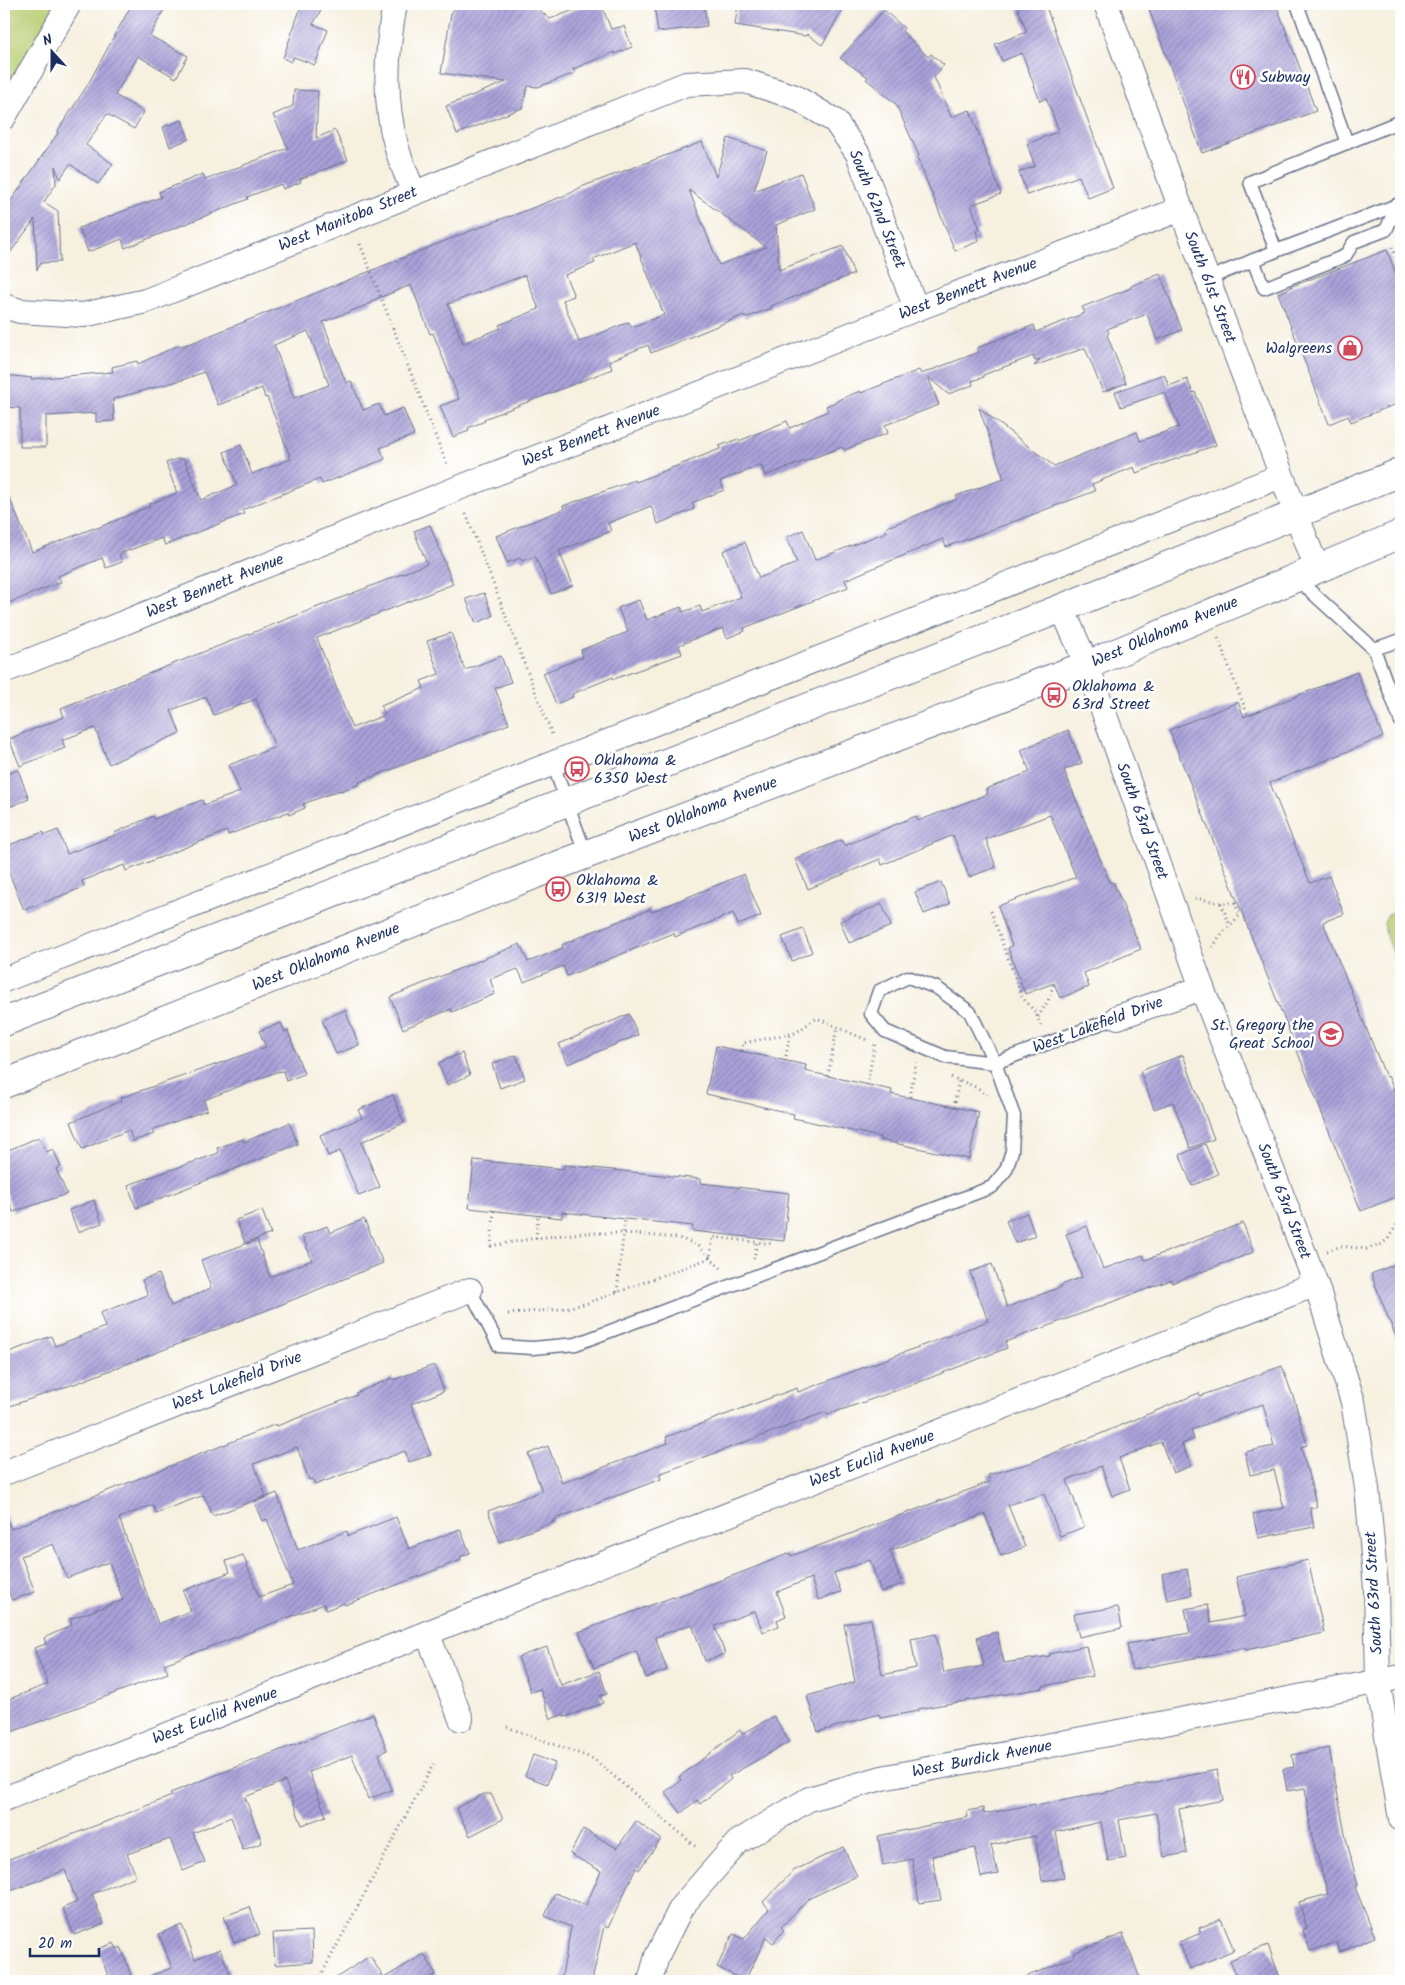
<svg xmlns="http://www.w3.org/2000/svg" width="1405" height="1985" viewBox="0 0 1405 1985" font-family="Kalam,sans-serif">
<defs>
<pattern id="building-hatch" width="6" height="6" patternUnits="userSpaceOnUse" patternTransform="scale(1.25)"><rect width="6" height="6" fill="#aaa1d9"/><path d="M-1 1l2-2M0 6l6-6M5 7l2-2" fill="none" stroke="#8a84b3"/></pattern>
</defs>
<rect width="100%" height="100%" fill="#fff"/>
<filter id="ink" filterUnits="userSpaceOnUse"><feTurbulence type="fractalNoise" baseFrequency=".02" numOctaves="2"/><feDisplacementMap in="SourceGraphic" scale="10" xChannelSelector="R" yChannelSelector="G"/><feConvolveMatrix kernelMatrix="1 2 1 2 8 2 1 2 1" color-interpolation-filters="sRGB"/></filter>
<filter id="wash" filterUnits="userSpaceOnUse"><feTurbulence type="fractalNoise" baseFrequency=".0096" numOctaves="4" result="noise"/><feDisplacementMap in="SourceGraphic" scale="20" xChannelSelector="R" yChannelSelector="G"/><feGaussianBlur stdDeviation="1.12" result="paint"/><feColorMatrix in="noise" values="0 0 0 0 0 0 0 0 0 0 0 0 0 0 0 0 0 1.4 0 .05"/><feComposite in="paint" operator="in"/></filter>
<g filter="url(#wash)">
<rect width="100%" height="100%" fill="#f6f0df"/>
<!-- park -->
<g fill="#b8cd72" stroke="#6a7e68">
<polygon points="4,4 57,4 4,100"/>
<polygon points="1401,909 1401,974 1385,931 1384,922 1388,914"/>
</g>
<g id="blocks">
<!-- building -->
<g fill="url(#building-hatch)" fill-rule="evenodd">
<polygon points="132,4 167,4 150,36 188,56 176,78 138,56 115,95 144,112 134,129 107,114 86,145 113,164 98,184 70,164 60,179 55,166 56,184 44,202 58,211 60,262 41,263 37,270 35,219 4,261 4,211 58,133 57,132 87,86"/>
<polygon points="302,4 325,4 313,24 328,30 315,65 294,57 291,62 283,58"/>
<polygon points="457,4 532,4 550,19 590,4 601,4 611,29 624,26 632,47 615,54 614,52 573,69 575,73 538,87 528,86 522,108 457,134 446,106 506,82 441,73 451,14"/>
<polygon points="654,4 704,4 707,26 658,32"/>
<polygon points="738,4 805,4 820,8 822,4 846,4 822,45 807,34 806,36 735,25"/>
<polygon points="1016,4 1045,4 1113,188 1088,198 1079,176 1027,195 1019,172 1035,166 1027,144 1059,131 1046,98 1040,101 1022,53 1002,61 995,44 1027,32"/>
<polygon points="1147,4 1276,4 1316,111 1202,153"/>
<polygon points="884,10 904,28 902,31 928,57 931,54 944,65 934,77 951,117 970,110 1001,194 971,205 980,229 976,231 979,241 955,251 917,157 919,156 896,104 866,79 868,77 840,58"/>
<polygon points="294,90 318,91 316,138 335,130 348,160 300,179 301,182 283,189 281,184 247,197 248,199 125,248 122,239 88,252 79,228 161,197 159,192 203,174 205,180 288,148 273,115 293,106"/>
<polygon points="182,120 189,139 170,147 163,127"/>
<path d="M728,138L767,151L754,191L801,173L815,209L776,225L779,270L843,246L854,274L771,306L772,308L745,318L744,315L651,353L648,345L609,361L612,369L484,419L485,421L468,428L469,431L453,437L440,406L459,399L433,333L430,334L411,285L371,301L372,303L323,322L346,383L351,381L363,410L379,404L384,416L403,408L414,435L380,448L385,459L322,484L320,479L242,510L244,514L165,545L162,538L119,554L122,562L106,568L102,558L58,576L61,582L4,605V485L32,552L94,528L95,529L150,506L149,504L177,493L166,463L177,459H184L201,500L237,485L224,452L241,445L252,474L291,459L267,397L265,398L262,388L218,405L204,372L182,380L113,399L114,421L96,422V413L46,416V447H20V408L4,407V375L32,378L31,379L113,372L112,367L137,361L138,364L179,345V347L194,342L460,235L509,216V217L571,193L581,187L702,142L716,177ZM689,190L735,224L766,247L719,265ZM635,242L664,315L631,327L629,322L579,342L563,300L574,296L565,275L595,263L593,259ZM525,275L539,309L499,325L501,328L463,343L448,304ZM308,331L329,385L294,398L274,345Z"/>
<polygon points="1387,250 1401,288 1401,402 1351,422 1348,416 1329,424 1278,293 1290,288 1290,287"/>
<polygon points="1160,274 1182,330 1157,340 1147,314 1107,329 1109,333 1107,335 1126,383 1103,392 1085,348 1034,366 1040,359 1035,361 1033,356 983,375 984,377 972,381 973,385 948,394 928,377 939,405 885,425 888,433 844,450 842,447 765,476 761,465 720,481 724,490 692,503 694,509 658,524 651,506 608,523 611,531 559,551 573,585 551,594 535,556 522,561 520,558 507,563 496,536 564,509 563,506 635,480 636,482 720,449 719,446 738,439 739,441 787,421 790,428 828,411 826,406 838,401 838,400 860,391 861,393 919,370 921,374 979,352 977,348 1034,325 1036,332 1085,313 1082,307 1131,288 1131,286"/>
<polygon points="1164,374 1169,386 1187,379 1193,393 1195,392 1216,445 1136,473 1134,467 1092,484 1095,491 946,547 943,539 845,580 848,587 744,628 745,631 727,638 723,628 679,645 682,654 614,679 613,677 572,694 573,697 556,704 543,673 583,657 581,650 628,632 618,608 639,600 647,620 681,607 683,612 700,606 702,612 741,597 723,551 745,542 759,578 797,563 787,537 803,530 815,560 886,532 885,528 957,499 956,496 1004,479 979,408 1054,466 1137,432 1140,441 1179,427 1165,392 1121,407 1115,392"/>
<polygon points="430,525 453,584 317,638 352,728 385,715 381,706 424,688 421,681 439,674 427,641 451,633 465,670 501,656 511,682 495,688 509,724 359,782 360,784 341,791 340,790 303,804 305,808 289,815 288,812 228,835 227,831 126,871 124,865 82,881 84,887 24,910 9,873 4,875 4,847 43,832 45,835 58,830 67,854 115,835 114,833 153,816 154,819 202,800 204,805 240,792 229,765 275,747 256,699 214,715 206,697 171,710 180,733 109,764 95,728 62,740 65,748 20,766 9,739 64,717 61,708 427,564 414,531"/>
<polygon points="484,593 493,616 476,623 466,599"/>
<polygon points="1357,672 1383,737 1270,783 1310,883 1329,876 1344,914 1323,922 1386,1077 1388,1076 1395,1092 1401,1090 1401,1195 1361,1211 1169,730 1238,702 1244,717"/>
<polygon points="1068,730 1082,763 1064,770 1110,883 1113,882 1141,949 1084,973 1089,987 1060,998 1054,983 1025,994 1008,948 1012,946 998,906 1076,877 1050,815 986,839 996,867 969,877 953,835 882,865 880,859 808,889 795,859 842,840 844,846 916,816 918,821 988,794 986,789 1030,772 1021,750"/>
<polygon points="18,770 29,799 4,809 4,775"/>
<polygon points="744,874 761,916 738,925 733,913 675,937 674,933 567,976 563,966 524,982 518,969 490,979 495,994 452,1012 451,1009 403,1029 390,997 520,944 528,962 563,948 562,945 584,935 650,909 651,912"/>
<polygon points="941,882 950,904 924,914 915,892"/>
<polygon points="882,904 891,926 849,943 840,921"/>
<polygon points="803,929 812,952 792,961 782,937"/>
<polygon points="345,1010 359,1045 336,1054 322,1020"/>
<polygon points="629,1014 638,1035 568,1064 559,1044"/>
<polygon points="281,1023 285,1032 288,1031 304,1074 286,1081 283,1071 276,1072 204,1100 207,1110 152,1130 154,1134 133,1141 129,1130 82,1149 71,1122 121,1101 120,1098 266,1047 259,1031"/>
<polygon points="716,1046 806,1065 805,1071 892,1090 891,1094 979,1112 969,1159 880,1140 880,1137 793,1118 794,1114 706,1094"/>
<polygon points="462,1053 470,1075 447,1085 438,1063"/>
<polygon points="516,1055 525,1079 500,1088 492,1064"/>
<polygon points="1183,1055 1214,1139 1190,1148 1173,1102 1154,1109 1140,1071"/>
<polygon points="393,1095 404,1123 361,1142 380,1187 359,1196 340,1151 328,1156 320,1135 362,1118 358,1110"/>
<polygon points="289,1123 298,1144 136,1208 128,1185 219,1153 217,1148 243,1139 244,1142"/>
<polygon points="39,1137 46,1152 53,1149 61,1167 56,1169 67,1194 13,1212 4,1185 4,1152"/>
<polygon points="1205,1144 1218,1174 1192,1186 1180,1155"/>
<polygon points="474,1160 564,1169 564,1165 700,1179 700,1183 789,1193 784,1241 692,1231 693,1226 625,1219 562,1212 562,1218 469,1208"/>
<polygon points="94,1200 102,1223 78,1232 69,1210"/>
<polygon points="262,1210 271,1234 245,1243 236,1220"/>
<polygon points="1027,1213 1035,1236 1015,1243 1006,1221"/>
<polygon points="364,1219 383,1263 280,1305 77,1383 4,1408 4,1354 51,1336 55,1346 105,1327 100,1313 148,1295 142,1280 159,1274 171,1306 211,1288 201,1260 257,1240 270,1277 312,1260 302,1236 327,1226 330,1233"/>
<polygon points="1243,1223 1254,1252 1172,1283 1171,1280 1005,1342 1007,1348 909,1386 827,1415 826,1412 659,1474 661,1479 553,1520 554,1522 500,1542 488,1511 542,1491 528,1454 548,1446 562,1483 668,1443 666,1437 714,1419 797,1388 798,1392 988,1321 970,1272 992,1264 1007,1307 1061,1287 1061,1285 1082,1277 1066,1234 1087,1226 1103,1269 1143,1255 1145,1260"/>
<polygon points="1401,1262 1401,1344 1399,1345 1371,1274"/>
<polygon points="434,1365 444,1391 411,1404 431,1455 409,1462 405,1451 315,1485 313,1479 309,1480 297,1447 254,1464 266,1496 213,1516 204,1495 156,1513 153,1505 119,1518 158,1624 191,1611 183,1591 230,1572 226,1561 243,1555 259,1597 293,1585 267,1519 262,1521 254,1502 277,1493 298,1550 347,1531 348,1536 396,1517 409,1549 460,1529 470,1553 460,1557 461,1560 345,1605 344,1603 326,1610 324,1604 164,1664 168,1673 4,1735 4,1701 48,1684 34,1648 46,1644 44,1638 72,1625 70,1619 123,1600 109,1562 67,1578 53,1544 21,1556 35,1592 12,1600 4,1580 4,1515 5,1515 11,1529 259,1431 276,1424 277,1426 357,1395 356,1393 392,1378 393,1380"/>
<polygon points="1282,1366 1295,1402 1307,1445 1301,1447 1317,1507 1310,1508 1314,1527 1258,1538 1253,1514 1284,1508 1274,1470 1250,1475 1245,1452 1274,1446 1263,1404 1235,1414 1234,1413 1191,1430 1194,1439 1182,1444 1191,1466 1173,1473 1161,1442 1119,1458 1130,1489 1112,1496 1101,1466 1067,1480 1084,1527 1060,1536 1044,1494 1008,1505 1025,1547 1001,1556 985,1514 890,1551 902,1584 881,1592 870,1560 834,1573 841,1592 818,1600 811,1578 777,1592 786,1616 777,1620 779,1626 763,1632 755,1611 715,1626 725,1654 705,1661 692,1624 655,1637 667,1670 646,1678 636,1651 594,1668 579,1632 673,1597 673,1598 748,1570 790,1553 791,1556 990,1482 988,1475 1030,1463 1199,1393 1200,1396"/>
<polygon points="1308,1560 1324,1633 1246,1650 1245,1648 1132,1670 1127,1644 1190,1633 1185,1609 1207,1605 1211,1623 1245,1616 1236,1577"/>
<polygon points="1187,1569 1192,1595 1167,1600 1162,1574"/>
<polygon points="1118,1607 1122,1628 1079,1637 1074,1614"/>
<polygon points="871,1619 882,1675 916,1668 911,1639 936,1634 944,1673 984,1666 977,1637 997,1632 1004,1663 1050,1656 1049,1654 1086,1646 1093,1676 1043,1686 1043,1688 917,1709 918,1711 880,1718 879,1714 818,1732 807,1696 855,1682 844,1624"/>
<polygon points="547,1647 561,1685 599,1671 607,1694 600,1696 603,1703 565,1717 564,1714 551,1719 540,1689 531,1692 518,1657"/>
<polygon points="373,1714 387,1750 379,1754 392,1790 368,1799 352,1755 309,1772 326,1816 302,1825 285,1781 245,1797 262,1843 243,1850 231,1817 193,1833 205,1862 183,1871 170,1839 127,1854 136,1876 92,1894 104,1924 74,1935 63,1908 77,1902 65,1870 8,1892 4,1882 4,1861 172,1796 170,1793"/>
<polygon points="774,1716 789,1742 729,1776 731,1779 700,1804 697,1800 681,1813 665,1792 681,1780 679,1777 740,1730 742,1734"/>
<polygon points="1329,1748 1345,1834 1358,1886 1355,1887 1375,1937 1340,1952 1337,1942 1310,1951 1303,1930 1307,1928 1299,1902 1328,1894 1311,1833 1305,1788 1287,1791 1283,1769 1294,1767 1292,1755"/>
<polygon points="533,1755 555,1763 547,1784 525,1776"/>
<polygon points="1217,1770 1223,1800 1179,1809 1187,1853 1164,1857 1156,1813 1119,1820 1126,1858 1108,1861 1101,1822 1056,1832 1064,1878 1042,1881 1035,1836 991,1845 998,1874 981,1877 975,1848 932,1856 941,1900 919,1903 912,1859 883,1865 878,1836 968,1817 967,1811 983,1808 984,1814 1035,1804 1035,1806"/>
<polygon points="484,1794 491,1794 503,1819 470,1836 456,1808"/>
<polygon points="636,1821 661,1839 639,1870 636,1868 608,1928 604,1926 592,1981 561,1981 571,1927 545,1916 555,1893 586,1905 601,1871 570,1854 583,1829 617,1848"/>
<polygon points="843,1847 857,1876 808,1899 781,1927 784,1930 773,1943 766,1937 745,1981 717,1967 733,1934 744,1939 769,1909 763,1902 793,1871"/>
<polygon points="250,1907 260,1934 234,1943 224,1916"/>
<polygon points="1221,1919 1234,1950 1190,1969 1179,1942 1201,1933 1199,1928"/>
<polygon points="182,1925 195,1959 220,1949 233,1981 141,1981 140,1979 172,1968 159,1934"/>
<polygon points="312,1931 313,1962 275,1965 273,1933"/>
<polygon points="1123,1934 1141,1981 1016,1981 1074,1957 1073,1953"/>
<polygon points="114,1943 117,1949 121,1947 133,1981 110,1981 98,1949"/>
<polygon points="1268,1945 1279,1975 1262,1981 1239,1981 1230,1960"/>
<polygon points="424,1954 436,1974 424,1981 331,1981 370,1956 384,1978"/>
</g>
</g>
</g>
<g filter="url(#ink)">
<use href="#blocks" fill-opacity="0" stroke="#68738b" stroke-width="1"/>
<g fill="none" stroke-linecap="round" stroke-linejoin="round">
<!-- lane casing -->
<g stroke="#68738b" stroke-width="15">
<g id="lane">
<polyline points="1297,4 1347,143"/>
<polyline points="1276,251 1397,205 1399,208"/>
<polyline points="1253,260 1264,288 1345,256 1354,242 1386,230 1397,205 1401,203"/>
<polyline points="1207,279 1276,251 1250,182 1401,121"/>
<polyline points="1296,578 1374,649 1401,722"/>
<polyline points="1374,649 1401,640"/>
<polyline points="553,764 586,855"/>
<polyline points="470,1290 499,1346 533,1348 576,1344 992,1187 1006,1170 1012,1151 1014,1116 995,1063 970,1012 937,988 908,977 879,991 871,1014 885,1031 945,1057 995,1063 1118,1017"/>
</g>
</g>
<!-- street casing -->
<g stroke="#68738b" stroke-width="26">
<g id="street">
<path d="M395,4C386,51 383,99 396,145C400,161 408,177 413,192"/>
<polyline points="1106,4 1181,209 1317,569"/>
<polyline points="4,117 69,4"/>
<polyline points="4,306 20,311 83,315 146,301 686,84 745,81 795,97 835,121 858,154 916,309"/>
<polyline points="1062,608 1087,665 1202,988 1316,1284 1353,1402 1367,1488 1376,1588 1378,1682 1401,1819"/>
<polyline points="4,671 456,489 916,309 1181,209"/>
<polyline points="4,980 1281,476"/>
<polyline points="1118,1017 1202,988"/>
<polyline points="4,1473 470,1290"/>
<polyline points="427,1633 461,1719"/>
<polyline points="4,1799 1316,1284"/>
<polyline points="650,1981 657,1956 682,1906 738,1842 809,1799 882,1778 1401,1677"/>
</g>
</g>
<!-- secondary casing -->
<g stroke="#68738b" stroke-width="30">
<g id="secondary">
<polyline points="4,1022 1062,608 1401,472"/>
<polyline points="4,1084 569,861 1087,665 1401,534"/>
</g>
</g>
<!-- path -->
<g stroke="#68738b" stroke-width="3" stroke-dasharray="1 4" stroke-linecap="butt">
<polyline points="360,244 447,465"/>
<polyline points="1392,247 1401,268"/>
<polyline points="466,514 553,737"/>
<polyline points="1218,638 1248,716"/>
<polyline points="1195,898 1221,903 1235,903 1240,915 1220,936 1213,947"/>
<polyline points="1221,903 1230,926"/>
<polyline points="991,911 1022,997 1036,1013 1041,1027"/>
<polyline points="1038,1017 1048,1001 1054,983"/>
<polyline points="742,1051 743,1043 795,1033 817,1018 869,1041"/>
<polyline points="785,1061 790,1034"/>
<polyline points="828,1076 837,1027"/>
<polyline points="951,1077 978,1088 987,1095"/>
<polyline points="867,1085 875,1044"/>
<polyline points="910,1097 916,1062"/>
<polyline points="954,1107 959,1080"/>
<polyline points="494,1211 491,1246 536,1238 582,1233 623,1233 678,1238 696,1244 710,1258 713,1237 773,1244"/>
<polyline points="536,1238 538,1215"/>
<polyline points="1327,1251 1341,1246 1366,1249 1380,1245 1388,1239 1401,1218"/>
<polyline points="754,1259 757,1242"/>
<polyline points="617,1292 625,1219"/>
<polyline points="508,1314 560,1309 585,1304 710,1258 723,1270"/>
<polyline points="507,1727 594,1759 697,1848"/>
<polyline points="318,1981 434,1763"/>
</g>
<!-- lane -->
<use href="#lane" stroke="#fff" stroke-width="12"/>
<!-- street -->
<use href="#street" stroke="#fff" stroke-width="24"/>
<!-- secondary -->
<use href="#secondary" stroke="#fff" stroke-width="28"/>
</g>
</g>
<!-- icons -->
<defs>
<g id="restaurant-ring" transform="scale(1.25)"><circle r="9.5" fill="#fff" stroke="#d1495b" stroke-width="1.5"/><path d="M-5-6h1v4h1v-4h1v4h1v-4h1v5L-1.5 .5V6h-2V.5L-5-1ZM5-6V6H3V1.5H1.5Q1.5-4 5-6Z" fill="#d1495b"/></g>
<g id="shop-ring" transform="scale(1.25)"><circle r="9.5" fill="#fff" stroke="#d1495b" stroke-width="1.5"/><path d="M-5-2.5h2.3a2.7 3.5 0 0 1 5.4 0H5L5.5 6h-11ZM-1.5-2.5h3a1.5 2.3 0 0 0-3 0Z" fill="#d1495b"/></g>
<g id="bus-ring" transform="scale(1.25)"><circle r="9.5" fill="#fff" stroke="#d1495b" stroke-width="1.5"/><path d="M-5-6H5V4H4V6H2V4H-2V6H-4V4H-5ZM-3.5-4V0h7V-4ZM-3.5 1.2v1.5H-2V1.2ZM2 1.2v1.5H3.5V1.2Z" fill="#d1495b"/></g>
<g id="school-ring" transform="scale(1.25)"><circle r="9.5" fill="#fff" stroke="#d1495b" stroke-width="1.5"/><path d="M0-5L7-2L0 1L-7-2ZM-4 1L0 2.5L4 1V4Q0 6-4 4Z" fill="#d1495b"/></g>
</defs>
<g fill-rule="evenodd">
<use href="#restaurant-ring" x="1243" y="77"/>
<use href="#shop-ring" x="1350" y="348"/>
<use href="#bus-ring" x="1054" y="695"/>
<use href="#bus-ring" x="577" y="769"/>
<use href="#bus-ring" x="558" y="889"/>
<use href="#school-ring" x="1331" y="1034"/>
</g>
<g text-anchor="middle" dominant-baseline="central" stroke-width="5" stroke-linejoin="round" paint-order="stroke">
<!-- poi labels -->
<g font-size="16" fill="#1b2f5e" stroke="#fff" text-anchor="start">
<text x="1260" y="77">Subway</text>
<text x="1332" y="348" text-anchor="end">Walgreens</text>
<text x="1072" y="686">Oklahoma &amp;<tspan x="1072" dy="18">63rd Street</tspan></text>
<text x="594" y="760">Oklahoma &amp;<tspan x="594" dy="18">6350 West</tspan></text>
<text x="576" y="880">Oklahoma &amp;<tspan x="576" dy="18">6319 West</tspan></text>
<text x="1314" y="1025" text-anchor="end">St. Gregory the<tspan x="1314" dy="18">Great School</tspan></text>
</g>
<!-- street labels -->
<g font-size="16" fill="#1b2f5e" stroke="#fff">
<text transform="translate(877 209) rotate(68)">South 62nd Street</text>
<text transform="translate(348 219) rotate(-22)">West Manitoba Street</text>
<text transform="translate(1210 287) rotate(69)">South 61st Street</text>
<text transform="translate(968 289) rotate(-21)">West Bennett Avenue</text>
<text transform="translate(591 436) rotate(-21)">West Bennett Avenue</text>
<text transform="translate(215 586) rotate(-22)">West Bennett Avenue</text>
<text transform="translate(1165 632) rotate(-23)">West Oklahoma Avenue</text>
<text transform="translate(703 810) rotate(-21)">West Oklahoma Avenue</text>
<text transform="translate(1142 821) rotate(70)">South 63rd Street</text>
<text transform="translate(326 957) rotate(-22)">West Oklahoma Avenue</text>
<text transform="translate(1098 1025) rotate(-20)">West Lakefield Drive</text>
<text transform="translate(1284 1201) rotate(69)">South 63rd Street</text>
<text transform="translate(237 1381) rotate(-21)">West Lakefield Drive</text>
<text transform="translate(872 1459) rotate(-21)">West Euclid Avenue</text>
<text transform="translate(1374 1593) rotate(-93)">South 63rd Street</text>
<text transform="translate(215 1716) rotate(-21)">West Euclid Avenue</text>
<text transform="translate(982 1759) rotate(-11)">West Burdick Avenue</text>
</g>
</g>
<!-- margin -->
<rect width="1405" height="1985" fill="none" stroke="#fff" stroke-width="20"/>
<!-- north arrow -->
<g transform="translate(52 52) rotate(339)" stroke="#ffffff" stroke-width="4" paint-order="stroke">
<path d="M0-4L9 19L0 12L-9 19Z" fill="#1b2f5e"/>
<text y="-8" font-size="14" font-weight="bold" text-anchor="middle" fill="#1b2f5e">N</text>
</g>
<!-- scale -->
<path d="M30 1948v8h69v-8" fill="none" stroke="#1b2f5e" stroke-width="2.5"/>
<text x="38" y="1948" font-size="15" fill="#1b2f5e" stroke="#ffffff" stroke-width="4" paint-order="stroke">20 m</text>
</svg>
